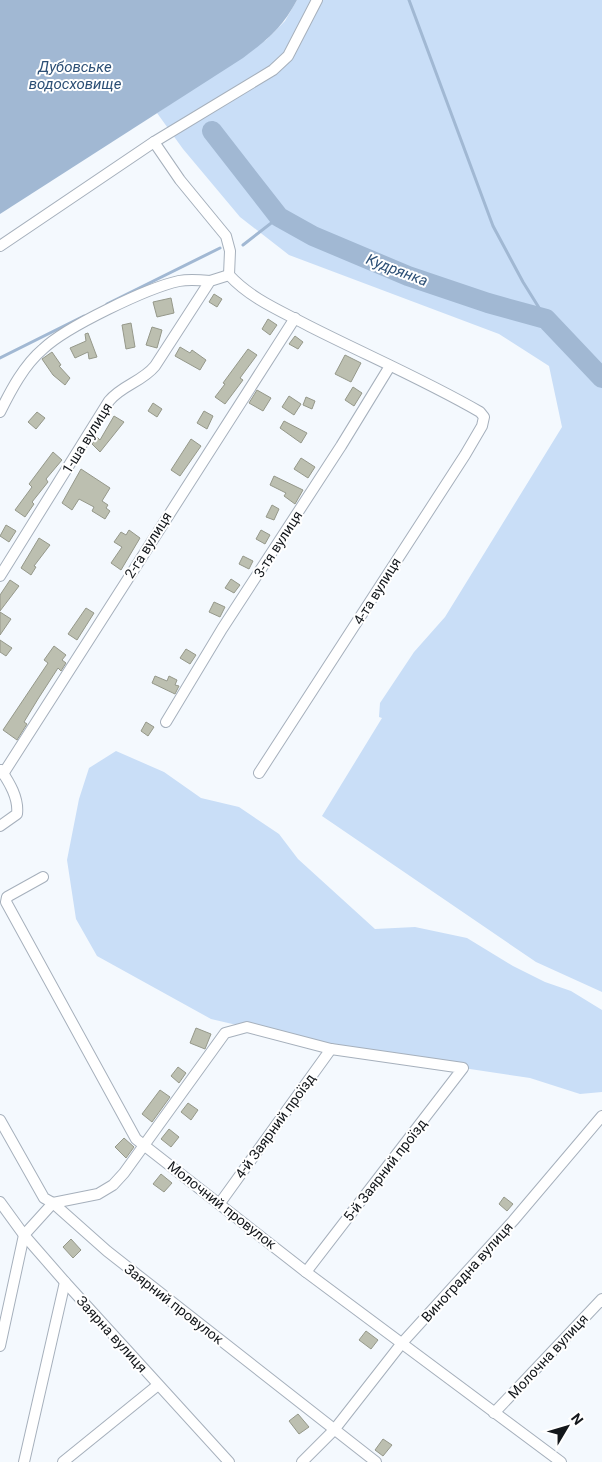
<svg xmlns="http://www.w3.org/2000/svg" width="602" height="1462" viewBox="0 0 602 1462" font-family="Roboto,sans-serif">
<rect width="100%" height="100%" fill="#f4f9fe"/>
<!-- green -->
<g fill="#c9def7">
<polygon points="297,0 602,0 602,992 536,962 322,816 382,718 379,717 380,703 414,652 445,617 562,427 549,366 499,334 289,255 240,217 183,149 157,113 266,40 285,21"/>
<polygon points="116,751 164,772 201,798 239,807 279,834 298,859 375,929 415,927 467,938 513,966 545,982 571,991 602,1010 602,1092 580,1094 530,1078 343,1050 211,1019 97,956 76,919 67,860 79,799 89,768"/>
</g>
<!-- water -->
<path fill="#a1b8d3" d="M0,0H297C282,28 268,39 243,58L0,214Z"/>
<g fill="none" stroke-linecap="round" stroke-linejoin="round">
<!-- stream -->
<g stroke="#a1b8d3" stroke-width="3">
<polyline points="409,0 493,226 523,282 546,319"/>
<polyline points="243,245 279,217"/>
<polyline points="107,304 220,248"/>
<polyline points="0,358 84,316"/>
</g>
<!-- river -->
<polyline stroke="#a1b8d3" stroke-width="20" points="212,131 279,217 313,236 408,276 488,303 546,319 602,378"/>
</g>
<!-- building -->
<g fill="#bcbfb0" stroke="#95988a">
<polygon points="214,294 222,299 217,307 209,302"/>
<polygon points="171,298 174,313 157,317 153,302"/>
<polygon points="268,319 277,325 270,335 262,329"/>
<polygon points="131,323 135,347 126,349 122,325"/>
<polygon points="152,327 162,330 157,348 146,345"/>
<polygon points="88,333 97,357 89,359 88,352 75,358 70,348 86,341 85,334"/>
<polygon points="295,336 303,342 298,349 289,344"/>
<polygon points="180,347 190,353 192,350 206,360 200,370 175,356"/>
<polygon points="248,349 257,355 240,378 243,380 225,404 215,397 225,384 223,383"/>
<polygon points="52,352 61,365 59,366 70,378 65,385 53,375 42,359"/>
<polygon points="345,355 361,363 351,382 335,374"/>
<polygon points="353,387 362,393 354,406 345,400"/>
<polygon points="257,390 271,398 263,411 249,403"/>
<polygon points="289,396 301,404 294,415 282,407"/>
<polygon points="306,397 315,401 312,409 303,405"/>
<polygon points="153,403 162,409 157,417 148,411"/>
<polygon points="204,411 213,416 207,429 197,423"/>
<polygon points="37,412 45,418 36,429 28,422"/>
<polygon points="114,416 124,422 100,452 92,444 97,437 100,440"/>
<polygon points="284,421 307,433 301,443 280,428"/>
<polygon points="191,439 201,446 180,476 171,470"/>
<polygon points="53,452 62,460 46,479 48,482 32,502 34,504 25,517 15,510 32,487 29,484"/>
<polygon points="301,458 315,467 308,478 294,469"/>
<polygon points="81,469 110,488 102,501 108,505 106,508 110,511 105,519 92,511 94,507 79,499 72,510 62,503"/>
<polygon points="274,476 303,490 295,504 284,496 286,493 270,485"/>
<polygon points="272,505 279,509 274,520 266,517"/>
<polygon points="6,525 16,531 9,542 0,536"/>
<polygon points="129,530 140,538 121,570 111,563 122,547 114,542 121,532 126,535"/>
<polygon points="261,530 270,535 265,544 256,539"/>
<polygon points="39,538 50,545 34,566 36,567 31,575 21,568"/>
<polygon points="243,556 253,561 249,569 239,564"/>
<polygon points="231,579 240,585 234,593 225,588"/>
<polygon points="10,580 19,586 0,611 0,595"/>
<polygon points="214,602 225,607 220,617 209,612"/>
<polygon points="86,608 94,613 77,640 68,634"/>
<polygon points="0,612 11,619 0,635"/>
<polygon points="0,640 12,648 6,656 0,652"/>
<polygon points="54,646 66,655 62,660 66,663 61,671 58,668 38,699 24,722 27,724 17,740 3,730 48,663 44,660"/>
<polygon points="186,649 196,655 190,664 180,658"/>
<polygon points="155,676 167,681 169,676 177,680 175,685 179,686 175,694 152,683"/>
<polygon points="146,722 154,727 148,736 141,731"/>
<polygon points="196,1028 211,1034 205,1049 190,1043"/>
<polygon points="178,1067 186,1073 179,1083 171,1076"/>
<polygon points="160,1090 170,1097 152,1122 142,1114"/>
<polygon points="188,1103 198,1110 191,1120 181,1112"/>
<polygon points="169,1129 179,1137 171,1147 161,1139"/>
<polygon points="124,1138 134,1147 126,1158 115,1147"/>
<polygon points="161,1174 172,1183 164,1192 153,1184"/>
<polygon points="504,1197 513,1204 507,1211 499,1204"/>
<polygon points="71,1239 81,1250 73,1258 63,1247"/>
<polygon points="366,1331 378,1340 371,1349 359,1340"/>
<polygon points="298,1414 309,1427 299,1434 289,1421"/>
<polygon points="383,1439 392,1445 383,1456 375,1450"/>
</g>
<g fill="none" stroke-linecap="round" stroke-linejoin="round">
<!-- street casing -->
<g stroke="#a6b0bc" stroke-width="12">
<g id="street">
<path d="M154,142L180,180L226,236L230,251L229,275C251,299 281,311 309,326C366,355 425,380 480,412L484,417L482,426L465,455L259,773"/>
<polyline points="0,246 154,142 273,70 288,56 317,0"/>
<path d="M0,412C11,390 24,365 43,349C66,327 147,288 179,281C189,279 200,280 210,281"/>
<path d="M0,576L109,401C122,385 142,382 155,366L210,281L229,275"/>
<polyline points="166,722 222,629 341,446 390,366"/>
<polyline points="3,774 295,318"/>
<path d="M0,826L17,814C19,798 9,782 1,770"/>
<polyline points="43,877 7,897 6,902 136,1139 306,1272 561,1462"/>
<polyline points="0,1120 44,1198 53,1203 107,1251 376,1462"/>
<polyline points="0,1202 24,1235 65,1282 229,1462"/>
<polyline points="220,1203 331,1049"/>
<polyline points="0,1346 24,1235 53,1203 98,1194 113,1185 124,1173 225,1033 247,1027 331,1049 463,1068 306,1272"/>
<polyline points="494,1413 602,1299"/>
<polyline points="24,1462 65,1282"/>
<polyline points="63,1462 158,1385"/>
<polyline points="302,1462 334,1430 402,1343 513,1221 602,1116"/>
</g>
</g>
<!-- street -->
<use href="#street" stroke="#fff" stroke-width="10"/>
</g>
<g text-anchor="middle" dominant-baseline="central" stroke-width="4" stroke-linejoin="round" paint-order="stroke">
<!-- street labels -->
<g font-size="14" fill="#13171b" stroke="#fff">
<text transform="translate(87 438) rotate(-58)">1-ша вулиця</text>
<text transform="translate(278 544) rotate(-57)">3-тя вулиця</text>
<text transform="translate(148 545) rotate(-58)">2-га вулиця</text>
<text transform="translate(377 591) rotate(-58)">4-та вулиця</text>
<text transform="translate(275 1126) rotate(-54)">4-й Заярний проїзд</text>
<text transform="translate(385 1170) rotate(-52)">5-й Заярний проїзд</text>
<text transform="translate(222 1205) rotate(38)">Молочний провулок</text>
<text transform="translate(467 1272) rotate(-48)">Виноградна вулиця</text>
<text transform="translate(174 1304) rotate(38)">Заярний провулок</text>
<text transform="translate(112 1334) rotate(48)">Заярна вулиця</text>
<text transform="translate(548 1356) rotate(-47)">Молочна вулиця</text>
</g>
<!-- water labels -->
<g font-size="15" font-style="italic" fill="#2d5076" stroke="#fff">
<text x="75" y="67">Дубовське<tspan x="75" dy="17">водосховище</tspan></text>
<text transform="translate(397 270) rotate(21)">Кудрянка</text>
</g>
</g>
<!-- north arrow -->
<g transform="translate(567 1427) rotate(52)" stroke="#ffffff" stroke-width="4" paint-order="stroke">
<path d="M0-4L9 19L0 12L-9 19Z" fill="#13171b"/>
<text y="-8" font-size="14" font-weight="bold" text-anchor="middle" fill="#13171b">N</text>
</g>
</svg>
